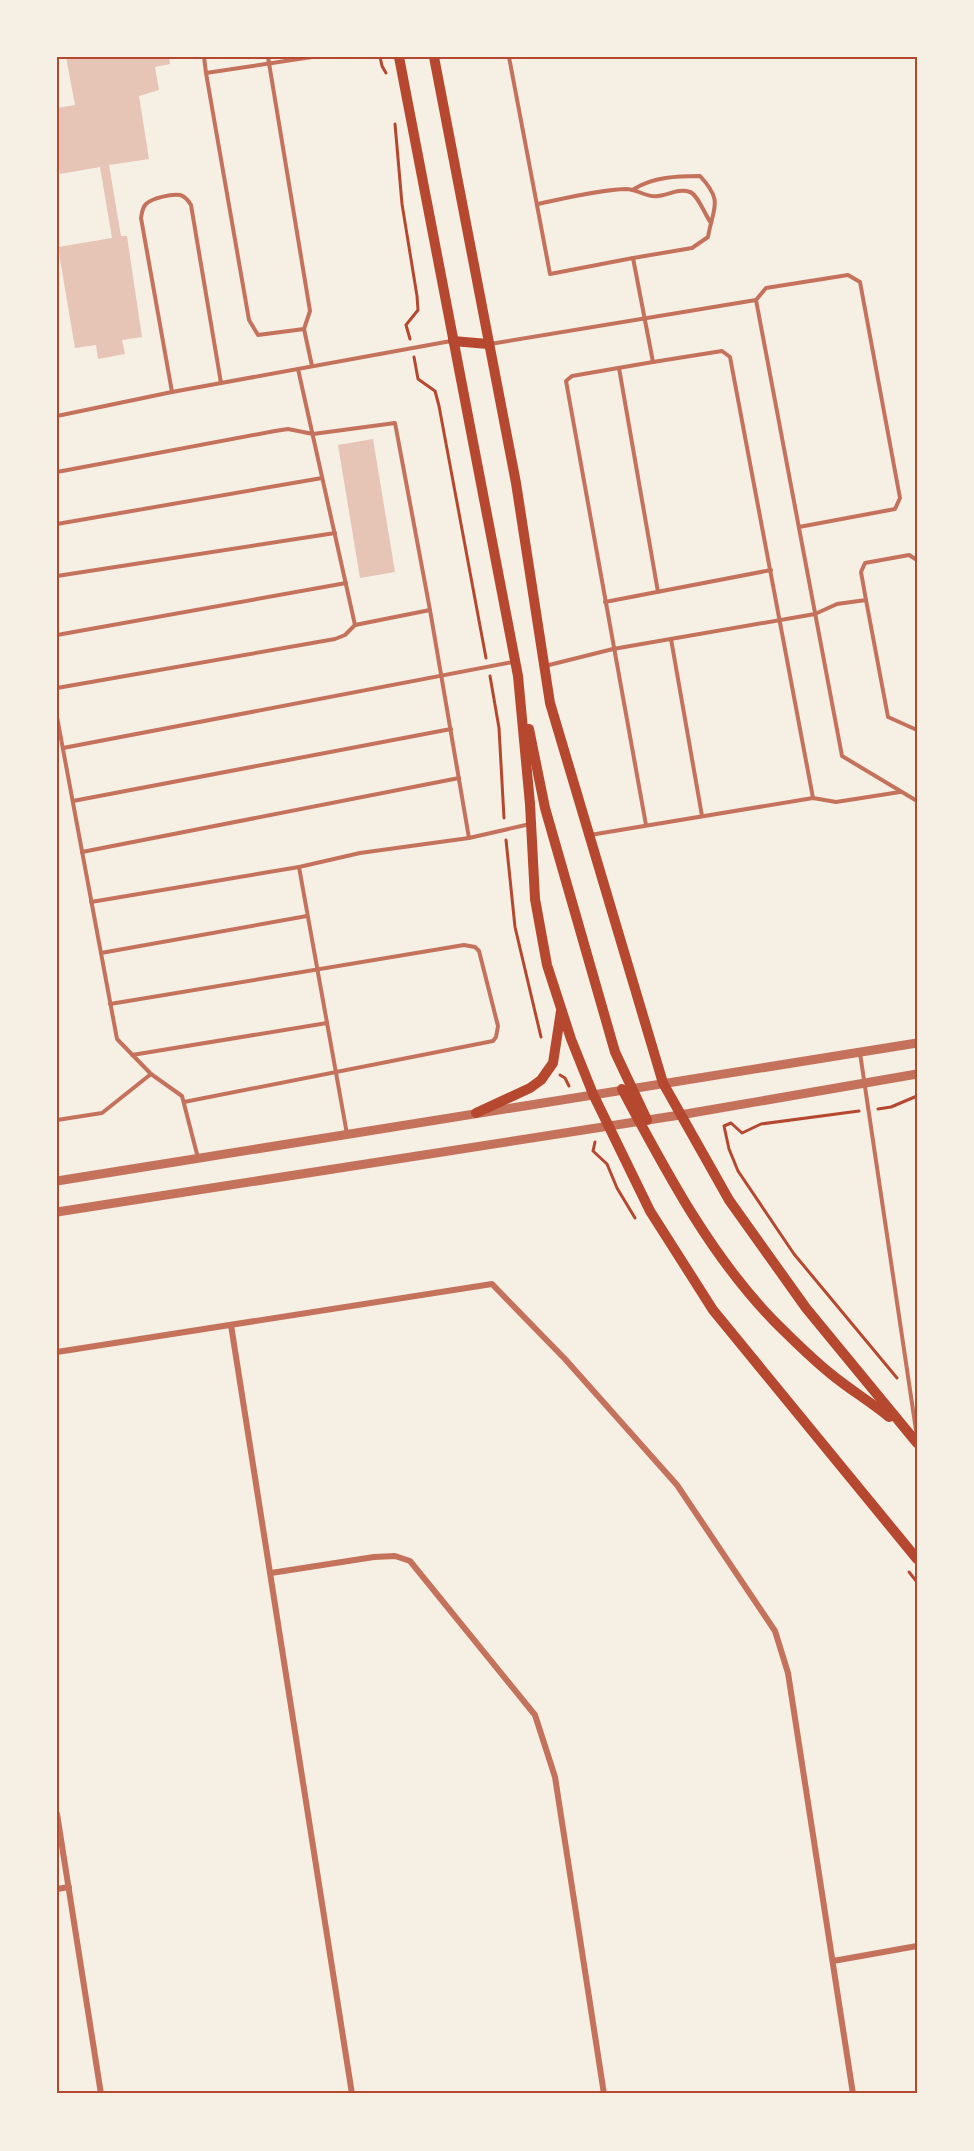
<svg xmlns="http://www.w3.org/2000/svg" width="974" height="2151" viewBox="0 0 974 2151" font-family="'Titillium Web',sans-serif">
<rect width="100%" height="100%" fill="#f6efe4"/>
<!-- building -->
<g fill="#e6c5b7">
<polygon points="66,57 169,57 170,64 155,67 159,90 139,96 149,159 109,165 121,236 127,236 142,337 122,340 125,354 98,359 96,345 75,348 58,247 112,238 100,167 60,174 57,157 57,108 75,105"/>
<polygon points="373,439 395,572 360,578 338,445"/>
</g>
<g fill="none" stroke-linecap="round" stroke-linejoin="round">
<!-- path -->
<g stroke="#b5482f" stroke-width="3">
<polyline points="380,57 382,66 386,73"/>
<polyline points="395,124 402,204 417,296 418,310 406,325 410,339"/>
<polyline points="414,357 418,379 435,391 439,406 486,658"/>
<polyline points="490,676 499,728 504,818"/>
<polyline points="506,840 515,927 541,1037"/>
<polyline points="560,1075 565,1078 569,1086"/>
<polyline points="878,1109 891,1107 917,1096"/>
<polyline points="859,1111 761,1124 742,1133 731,1123 724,1126 729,1149 738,1171 794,1254 897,1378"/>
<polyline points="595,1142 593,1151 607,1164 617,1188 635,1218"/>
<polyline points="909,1572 917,1582"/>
</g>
<!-- service -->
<g stroke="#c5725c" stroke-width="4">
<polyline points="204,57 206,73 312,57"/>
<polyline points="509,57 550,274 633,258 653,362 722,351 730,357 813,798"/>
<polyline points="206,73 249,320 258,335 304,329 310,311 268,57"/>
<path d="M538,204C567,198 597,190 626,189C638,189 646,198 658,196C668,195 679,188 690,192C698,195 705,215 711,223"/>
<path d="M633,258L692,248L708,237C713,207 724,202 700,176C677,176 653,177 634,189"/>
<polyline points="756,300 766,288 848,275 860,282 900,498 895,509 799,527"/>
<polyline points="304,329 312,366"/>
<polyline points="490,344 756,300 842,756 917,801"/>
<polyline points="619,368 658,592"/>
<polyline points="298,369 355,625 430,610 469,838"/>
<path d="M172,392L141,218C142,213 142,208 146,204C152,198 171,194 180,195C185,196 188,200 191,205L221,383"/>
<polyline points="57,416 172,392 451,341"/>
<polyline points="57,472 275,431 288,429 313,434 395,423 430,610"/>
<polyline points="57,524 322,478"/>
<polyline points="57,576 335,533"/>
<polyline points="866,600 888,717 917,730"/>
<polyline points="605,602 771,570"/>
<polyline points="57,635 346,583"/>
<polyline points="671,639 702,816"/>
<polyline points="545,666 613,649 815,614 837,604 866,600 861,572 865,563 909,555 917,560"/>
<polyline points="57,688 335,639 345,635 355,625"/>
<polyline points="57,717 117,1039 151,1074"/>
<polyline points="63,748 513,662"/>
<polyline points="73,801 451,729"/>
<polyline points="646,825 566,381 572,376 653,362"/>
<polyline points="590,835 813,798 836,802 900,792"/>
<polyline points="82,852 459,778"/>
<polyline points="91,902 299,867"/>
<polyline points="101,953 307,916"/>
<polyline points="110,1004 464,945 475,947 479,951 498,1026 496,1037 493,1041 184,1102"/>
<polyline points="860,1053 917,1437"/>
<polyline points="132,1055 327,1023"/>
<polyline points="57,1120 102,1113 151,1074 182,1096 198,1158"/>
<polyline points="347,1134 299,867 360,853 469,838 530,824"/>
</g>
<!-- minor -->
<g stroke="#c5725c" stroke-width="6">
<polyline points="231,1325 352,2094"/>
<polyline points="57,1352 492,1284 565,1359 677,1485 775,1631 788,1673 853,2094"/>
<polyline points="271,1573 374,1557 395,1556 410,1561 535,1715 555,1777 604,2094"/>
<polyline points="57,1814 101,2094"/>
<polyline points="57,1889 69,1887"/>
<polyline points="833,1961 917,1946"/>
</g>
<!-- tertiary -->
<g stroke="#c5725c" stroke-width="9">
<polyline points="57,1181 917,1043"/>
<polyline points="57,1212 680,1115 917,1074"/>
</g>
<!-- secondary -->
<g stroke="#b5482f" stroke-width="10">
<polyline points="399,57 518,676 530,804 535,899 547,965 571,1039 593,1094 650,1211 713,1310 917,1559"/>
<polyline points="434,57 516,483 550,703 663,1083 729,1200 806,1308 917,1443"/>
<polyline points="453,341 488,344"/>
<polyline points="529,729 545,808 615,1052 647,1120"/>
<path d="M622,1089C666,1171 709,1254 774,1321C792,1339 811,1358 831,1374C849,1389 871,1402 889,1417"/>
<polyline points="476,1113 530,1088 541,1080 553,1063 561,1011"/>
</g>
</g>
<!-- border -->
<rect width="974" height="2151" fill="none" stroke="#f6efe4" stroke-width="117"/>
<rect x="58" y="58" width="858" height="2034" fill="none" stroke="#b5482f" stroke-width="2"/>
</svg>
